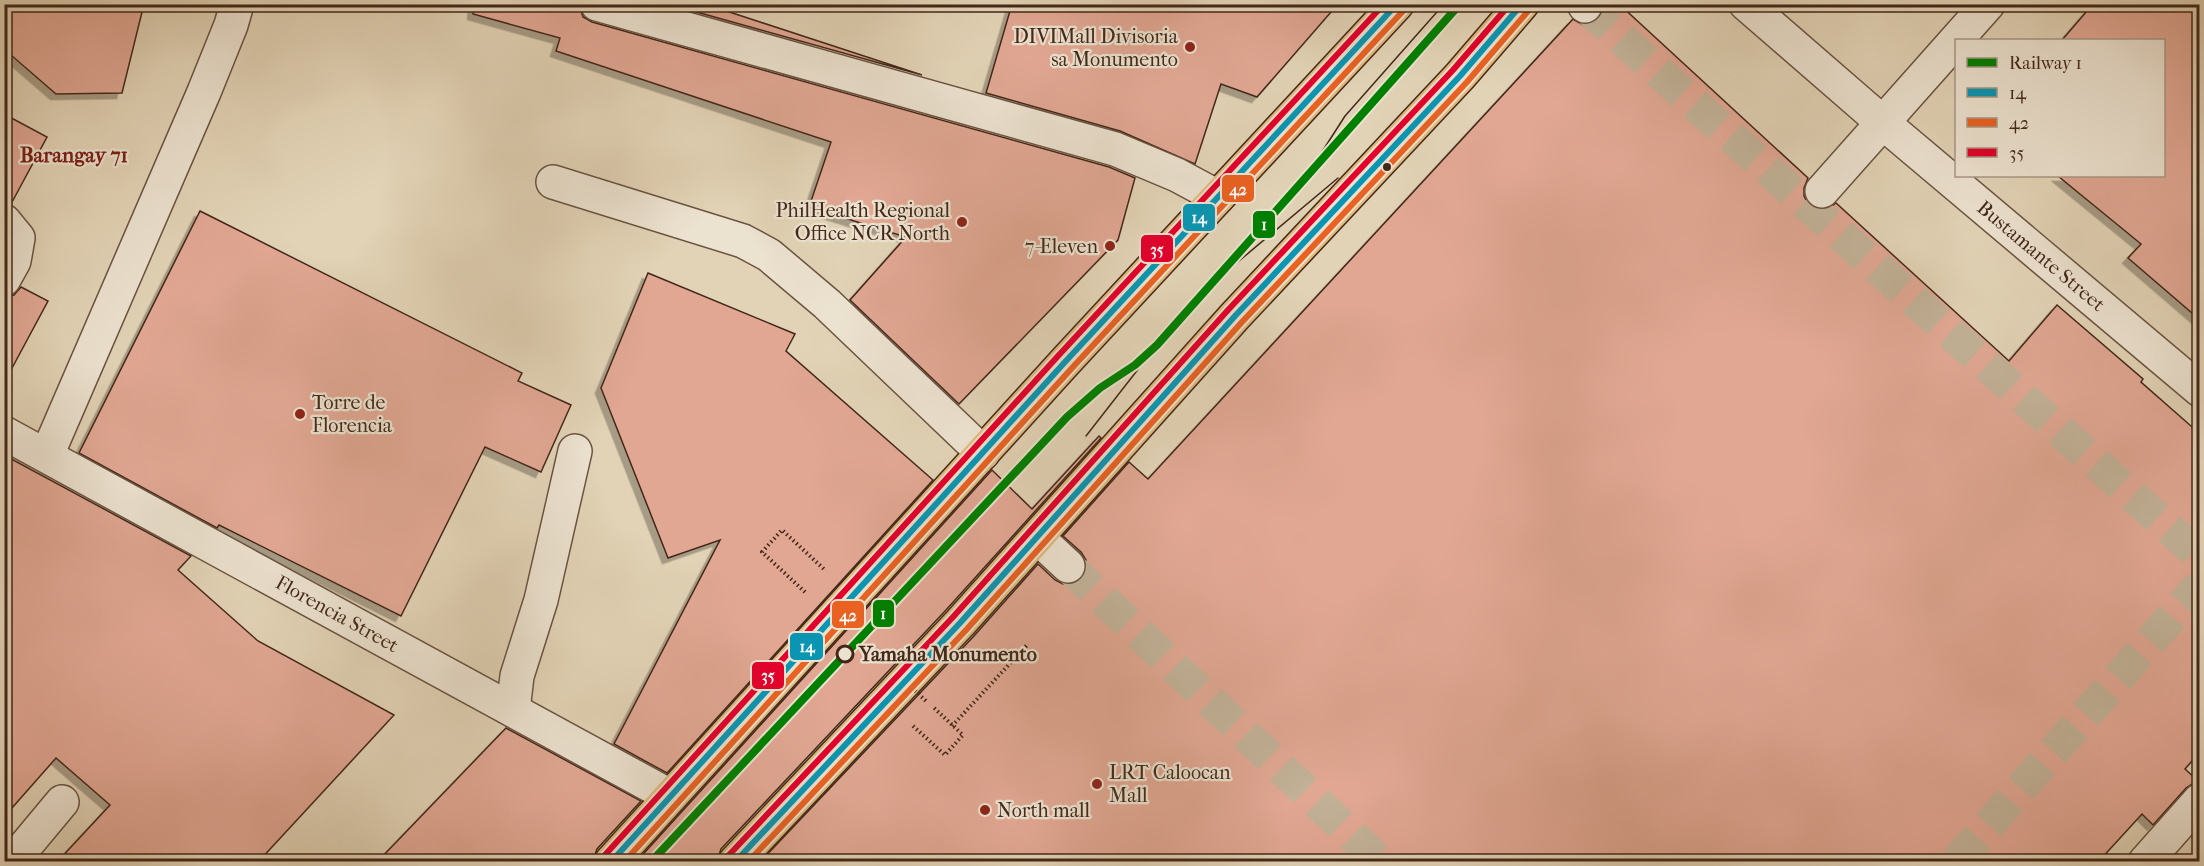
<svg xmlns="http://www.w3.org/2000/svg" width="2204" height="866" viewBox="0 0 2204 866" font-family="'IM FELL French Canon',serif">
<defs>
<filter id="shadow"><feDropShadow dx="-5.5" dy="5.5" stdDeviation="0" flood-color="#0004"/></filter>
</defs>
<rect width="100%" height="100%" fill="#e2d3b6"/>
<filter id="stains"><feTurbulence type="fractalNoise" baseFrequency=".00333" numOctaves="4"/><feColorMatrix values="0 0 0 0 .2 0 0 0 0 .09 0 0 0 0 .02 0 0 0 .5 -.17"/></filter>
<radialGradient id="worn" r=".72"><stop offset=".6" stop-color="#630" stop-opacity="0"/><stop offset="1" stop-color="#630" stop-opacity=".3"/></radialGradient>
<!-- building -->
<g fill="#e1a793" stroke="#43281a" stroke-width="1.5" filter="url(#shadow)">
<polygon points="4,4 144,4 122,93 56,94 4,49"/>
<polygon points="474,4 579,4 583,17 592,22 1109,167 1135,178 1118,240 959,404 850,300 906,237 809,207 831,142 556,51 560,38 473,14"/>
<polygon points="668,4 705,4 922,75"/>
<polygon points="1012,4 1338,4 1257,97 1221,84 1195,164 1120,131 986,93"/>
<polygon points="1603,4 1619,4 1808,178 1804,188 1804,196 1809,205 1819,209 1828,209 1836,203 2009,361 2057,305 2143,379 2141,382 2199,433 2199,753 2185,769 2197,780 2195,782 2186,788 2153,825 2142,814 2099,861 761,861 974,636 1038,564 1055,580 1063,584 1073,584 1081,579 1086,570 1086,560 1081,552 1063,536 1129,462 1148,479 1573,19 1583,25 1593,23 1601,16"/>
<polygon points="2093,4 2185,4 2199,17 2199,319 2128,258 2141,244 2058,176 2163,176 2163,40 2062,40"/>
<polygon points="4,114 47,137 11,204 4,203"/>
<polygon points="200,211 522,373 518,381 571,405 541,472 485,447 401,616 219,525 217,528 79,453"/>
<polygon points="648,273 795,334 786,351 933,480 667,773 614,744 720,540 668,558 601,388"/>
<polygon points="21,287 48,301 4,383 4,298 14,295"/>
<polygon points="1099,436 1101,438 946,610 721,849 717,861 637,861 992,470 1032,509"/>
<polygon points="4,455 191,556 178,570 258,641 394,715 259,861 58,861 110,805 56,758 4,817"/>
<polygon points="506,728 641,801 597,849 593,861 378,861"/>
</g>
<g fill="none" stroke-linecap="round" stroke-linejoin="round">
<!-- minor-tunnel -->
<g stroke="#c2b197" stroke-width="33" stroke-dasharray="33 16" stroke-linecap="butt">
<polyline points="1585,6 2200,556"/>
<polyline points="1068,566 1380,862"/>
<polyline points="1956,862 2200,585"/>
</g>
<!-- minor casing -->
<g stroke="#6b5341" stroke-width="36">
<g id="minor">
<polyline points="597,4 1115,149 1177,175 1218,197"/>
<polyline points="1584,4 1585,6"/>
<polyline points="1746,4 1882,122 2200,390"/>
<polyline points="553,182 743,241 769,255 827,304 983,453"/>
<polyline points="1822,191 1988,4"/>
<polyline points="4,221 18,238 14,261 4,279"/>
<polyline points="4,433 670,796"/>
<polyline points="47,455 204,92 231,25 237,4"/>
<polyline points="1038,538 1068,566"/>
<polyline points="513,710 517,676 541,600 575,451"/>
<polyline points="12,862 62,802"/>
<polyline points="2145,862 2200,800"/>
</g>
</g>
<!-- major casing -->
<g stroke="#43281a" stroke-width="36">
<g id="major">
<polyline points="611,862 1065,362 1397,4"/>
<polyline points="735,862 960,623 1235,316 1460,76 1522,4"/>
</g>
</g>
<!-- path -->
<g stroke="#43281a" stroke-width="4" stroke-dasharray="1.5 3" stroke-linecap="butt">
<polyline points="805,592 762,552 782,530 826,571"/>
<polyline points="913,726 945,755 963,735 932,706"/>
<polyline points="952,726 1028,644"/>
</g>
<!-- minor -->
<use href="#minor" stroke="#ece2d0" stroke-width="33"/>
<!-- major -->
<use href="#major" stroke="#e1ba7b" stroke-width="33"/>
<!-- tram -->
<g stroke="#43281a" stroke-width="1.5">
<polyline points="1302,183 1345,116 1444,4"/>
<polyline points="1215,281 1338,178"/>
<polyline points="1086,436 1157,345"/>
</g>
<!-- path-bridge -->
<polyline stroke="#43281a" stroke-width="4" stroke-dasharray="1.5 3" stroke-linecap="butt" points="902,678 926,701"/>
<!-- bus-1 casing -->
<g stroke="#ece2d0" stroke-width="10">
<g id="bus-1">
<polyline points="611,862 1065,362 1397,4"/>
<polyline points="735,862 960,623 1235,316 1460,76 1522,4"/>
</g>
</g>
<!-- bus-2 casing -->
<g stroke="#ece2d0" stroke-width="10">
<g id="bus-2">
<polyline points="624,862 1072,368 1404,10"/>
<polyline points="748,862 967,629 1242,322 1467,82 1529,10"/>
</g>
</g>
<!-- bus-3 casing -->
<g stroke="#ece2d0" stroke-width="10">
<g id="bus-3">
<polyline points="604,856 1058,356 1384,4"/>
<polyline points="728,856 953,617 1228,310 1453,70 1510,4"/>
</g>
</g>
<!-- bus-1 -->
<use href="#bus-1" stroke="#0a96b3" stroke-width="6"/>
<!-- bus-2 -->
<use href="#bus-2" stroke="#e96222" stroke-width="6"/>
<!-- bus-3 -->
<use href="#bus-3" stroke="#e4002b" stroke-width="6"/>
<!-- rail-1 casing -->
<g stroke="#ece2d0" stroke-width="12">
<polyline id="rail-1" points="651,862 1067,417 1100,388 1135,365 1157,345 1460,4"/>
</g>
<!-- rail-1 -->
<use href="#rail-1" stroke="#008000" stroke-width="8"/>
</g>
<!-- markers -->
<g fill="#8f2418" stroke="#ece2d0" stroke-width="2">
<circle cx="1190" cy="47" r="6"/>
<circle cx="962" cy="222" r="6"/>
<circle cx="1110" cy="246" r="6"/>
<circle cx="300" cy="414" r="6"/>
<circle cx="1097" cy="784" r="6"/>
<circle cx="985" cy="810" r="6"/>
</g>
<circle fill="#43281a" stroke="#ece2d0" stroke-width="2" cx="1387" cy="167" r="5"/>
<circle fill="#ece2d0" stroke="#43281a" stroke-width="3" cx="845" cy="654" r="8"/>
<g text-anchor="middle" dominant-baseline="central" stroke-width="4.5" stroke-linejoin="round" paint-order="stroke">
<!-- poi labels -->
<g font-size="20" fill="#43281a" stroke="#ece2d0" text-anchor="end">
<text x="1178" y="36">DIVIMall Divisoria<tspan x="1178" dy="23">sa Monumento</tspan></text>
<text x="950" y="210">PhilHealth Regional<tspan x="950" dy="23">Office NCR North</tspan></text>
<text x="1098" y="246">7-Eleven</text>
<text x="312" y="402" text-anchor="start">Torre de<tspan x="312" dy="23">Florencia</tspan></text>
<text x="1109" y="772" text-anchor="start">LRT Caloocan<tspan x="1109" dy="23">Mall</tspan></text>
<text x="997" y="810" text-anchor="start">North mall</text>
</g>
<!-- street labels -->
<g font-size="20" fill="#43281a" stroke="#ece2d0">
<text transform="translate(2041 256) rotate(40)">Bustamante Street</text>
<text transform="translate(337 614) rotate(29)">Florencia Street</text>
</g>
<!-- stop labels -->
<g font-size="20" font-weight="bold" fill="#43281a" stroke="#ece2d0" text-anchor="start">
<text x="859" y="654">Yamaha Monumento</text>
</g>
<!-- neighbourhood labels -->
<g font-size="21" font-weight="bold" fill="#7a1f14" stroke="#ece2d0">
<text x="74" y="155">Barangay 71</text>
</g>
</g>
<g stroke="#ece2d0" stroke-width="2">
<rect x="1221" y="174" width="34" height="29" rx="6" fill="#e96222"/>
<rect x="1182" y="203" width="34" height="29" rx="6" fill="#0a96b3"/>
<rect x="1252" y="210" width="24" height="29" rx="6" fill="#008000"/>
<rect x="1140" y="234" width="34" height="29" rx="6" fill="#e4002b"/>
<rect x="872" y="599" width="23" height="29" rx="6" fill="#008000"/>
<rect x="831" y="600" width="34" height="29" rx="6" fill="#e96222"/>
<rect x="789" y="632" width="35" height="29" rx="6" fill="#0a96b3"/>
<rect x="751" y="661" width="34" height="29" rx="6" fill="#e4002b"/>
</g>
<g font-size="16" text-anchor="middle" font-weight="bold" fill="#fff">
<text x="1238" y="195">42</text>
<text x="1199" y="223">14</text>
<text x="1264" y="230">1</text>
<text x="1157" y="255">35</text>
<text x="883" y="619">1</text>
<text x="848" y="621">42</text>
<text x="807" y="652">14</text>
<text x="768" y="681">35</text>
</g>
<!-- margin -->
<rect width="2204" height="866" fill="none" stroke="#e2d3b6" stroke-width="24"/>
<rect x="6" y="6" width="2192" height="854" fill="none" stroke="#43281a" stroke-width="3"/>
<rect x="12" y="12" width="2180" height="842" fill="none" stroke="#43281a" stroke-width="1.5"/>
<!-- legend -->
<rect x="1955" y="39" width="210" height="138" fill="#ece2d0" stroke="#a89887" stroke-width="1.5"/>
<rect x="1967" y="58" width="30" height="9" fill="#008000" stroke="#a89887" stroke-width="1.5"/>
<text x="2009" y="69" font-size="18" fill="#43281a">Railway 1</text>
<rect x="1967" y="88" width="30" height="9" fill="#0a96b3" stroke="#a89887" stroke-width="1.5"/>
<text x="2009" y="99" font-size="18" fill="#43281a">14</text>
<rect x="1967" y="118" width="30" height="9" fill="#e96222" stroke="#a89887" stroke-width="1.5"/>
<text x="2009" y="129" font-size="18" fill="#43281a">42</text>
<rect x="1967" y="148" width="30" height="9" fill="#e4002b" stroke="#a89887" stroke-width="1.5"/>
<text x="2009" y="159" font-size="18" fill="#43281a">35</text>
<rect width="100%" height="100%" filter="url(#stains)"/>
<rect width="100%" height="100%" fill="url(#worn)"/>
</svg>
